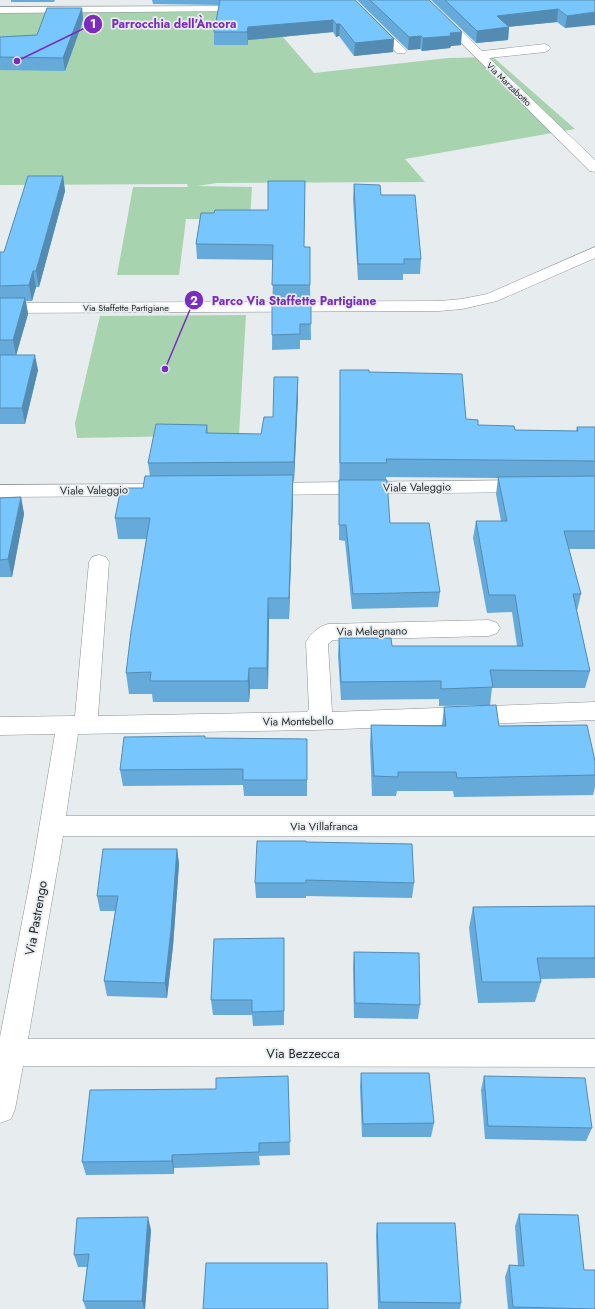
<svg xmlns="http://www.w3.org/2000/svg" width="595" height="1309" viewBox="0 0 595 1309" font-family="Jost,sans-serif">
<rect width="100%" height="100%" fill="#e7ecef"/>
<!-- green -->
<g fill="#a7d3af">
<polygon points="257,7 314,73 448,58 493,57 575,129 405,159 425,182 217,183 197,186 252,187 250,219 186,219 179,275 117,275 133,187 188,187 187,184 0,185 0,10"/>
<polygon points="246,315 239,435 77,438 75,423 100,316"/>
</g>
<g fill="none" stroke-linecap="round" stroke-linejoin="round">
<!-- minor casing -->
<g stroke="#8e9295" stroke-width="1">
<g id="minor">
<polygon points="344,0 355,0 405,49 407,51 405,53 397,53"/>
<polygon points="418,0 429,0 482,51 545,44 549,46 551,48 549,50 545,52 489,58 595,160 595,172 590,171"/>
<polygon points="248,6 252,7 254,9 252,11 0,13 0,7"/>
<polygon points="595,247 595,258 497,301 462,309 439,311 0,313 0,303 439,301 462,299 487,294"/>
<polygon points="527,480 534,482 537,486 534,490 527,492 263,495 256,493 253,489 256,485 263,483"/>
<polygon points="151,484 158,486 161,490 158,494 151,496 0,497 0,485"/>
<path d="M99,555L106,557L109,562L98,716L307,712L309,709L306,642C311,633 318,627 328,624L489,620L497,623L500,628L497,633L489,636L333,640L328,644L332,712L595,702V720L314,730L78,734L66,816H595V836H63L28,1039H595V1067L23,1066L15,1109L11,1119L0,1123V1037L32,870L55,734L0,735V717L75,716L89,562L92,557Z"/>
</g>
</g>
<!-- minor -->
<use href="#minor" fill="#fff" fill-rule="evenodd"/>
</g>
<!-- wall -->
<g fill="#66aada">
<polygon points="11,0 55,0 54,2 11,2"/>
<polygon points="152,0 355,0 394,39 393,52 354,56 339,36 336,37 333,32 248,40 248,45 214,45 214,32 219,5 153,4"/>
<polygon points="357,0 429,0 461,45 451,46 450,48 422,51 420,49 408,50"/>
<polygon points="431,0 594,0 565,28 557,22 508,27 509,27 508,40 476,43"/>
<polygon points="82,8 83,21 65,71 0,70 0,37 37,35"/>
<polygon points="63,176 65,191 39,287 36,287 32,301 26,301 28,314 16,355 38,370 25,424 0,424 0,252 4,252"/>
<polygon points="354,184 381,195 421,259 420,274 403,274 403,280 358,280 353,199"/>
<polygon points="201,213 304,247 310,285 311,340 300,340 300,349 272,350 273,260 197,259 196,244"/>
<polygon points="340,370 369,372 478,425 515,430 576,431 577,427 595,427 595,549 569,549 581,594 577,611 590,671 585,688 492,688 490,705 439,706 439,699 341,700 338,656 339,638 392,646 517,646 512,612 487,613 473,538 476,521 501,521 496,494 498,478 386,477 390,523 440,592 438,607 352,609 345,541 339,540"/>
<polygon points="298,396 294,481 293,481 293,496 289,619 269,619 268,689 250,689 249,702 153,702 152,694 129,694 126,673 146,539 118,539 115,518 143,488 150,476 148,463 207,425 208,433 261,434 273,417"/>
<polygon points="21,497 24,514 12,577 0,577 0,498"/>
<polygon points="444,707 499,726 595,761 595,787 593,795 454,797 453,791 397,791 396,796 372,796 370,745 371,725 442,725"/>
<polygon points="205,738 307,739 307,796 244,796 243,785 123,786 120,770"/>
<polygon points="306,842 414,883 412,898 306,896 306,898 256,898 255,883"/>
<polygon points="177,849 179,864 173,946 167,998 107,996 104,981 115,911 100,911 97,896"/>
<polygon points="595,906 595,978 541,979 541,982 535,1002 478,1003 469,928 473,907"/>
<polygon points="284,938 284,1025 253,1026 252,1015 213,1015 211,1000"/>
<polygon points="354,952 420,1005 418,1019 354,1018 353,967"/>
<polygon points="361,1073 434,1123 431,1137 362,1137 360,1087"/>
<polygon points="288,1076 290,1155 259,1156 260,1165 174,1168 174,1174 86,1175 82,1162 216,1089"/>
<polygon points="484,1076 592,1128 586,1141 485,1139 481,1090"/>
<polygon points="519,1214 584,1270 595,1309 508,1309 505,1277 509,1265 518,1265 515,1226"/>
<polygon points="377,1223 461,1303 460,1309 378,1309 376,1235"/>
<polygon points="151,1230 145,1309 86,1309 83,1301 87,1267 78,1267 74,1255"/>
</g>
<!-- shaded-wall -->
<g fill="#538bb2">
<polygon points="82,8 83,21 65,71 63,58"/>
<polygon points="558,9 557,22 496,28 497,16"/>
<polygon points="595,12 595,25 565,28 567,16"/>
<polygon points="333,20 333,32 248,40 248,45 247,32 248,27"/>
<polygon points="336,24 340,24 339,36 336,37"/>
<polygon points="509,27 508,40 476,43 477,31"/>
<polygon points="462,32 461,45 451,46 450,48 422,51 423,38 450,33"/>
<polygon points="421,36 420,49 408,50 409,37"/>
<polygon points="394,39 393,52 354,56 355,43"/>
<polygon points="63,176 65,191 39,287 36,271"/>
<polygon points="33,271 36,287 32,301 29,285"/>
<polygon points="25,298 28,314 16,356 13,340"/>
<polygon points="35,355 38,370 25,424 22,408"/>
<polygon points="298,377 298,396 294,481 294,462"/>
<polygon points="293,475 293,496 289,619 289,598"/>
<polygon points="21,497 24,514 12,577 8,559"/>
<polygon points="268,598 269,619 268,689 267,668"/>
<polygon points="249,668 250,689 249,702 248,681"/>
<polygon points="177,849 179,864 173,946 167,998 165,983"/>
<polygon points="172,1155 174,1168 174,1174 172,1161"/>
<polygon points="148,1217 151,1230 145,1309 144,1309 142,1301"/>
</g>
<!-- building -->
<g fill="#77c6fe" stroke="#538bb2">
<polygon points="220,0 355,0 394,39 355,43 340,24 336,24 333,20 248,27 247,32 214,32"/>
<polygon points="370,0 429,0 462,32 450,33 451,36 423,38 421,36 409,37"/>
<polygon points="445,0 594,0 595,1 595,12 567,16 558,9 497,16 509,27 477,31"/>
<polygon points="47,8 82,8 63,58 0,57 0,37 37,35"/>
<polygon points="28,176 63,176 36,271 33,271 29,285 0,286 0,252 4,252"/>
<polygon points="268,181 305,181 304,247 310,247 310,285 272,285 273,245 196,244 201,213 214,213 215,210 268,210"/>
<polygon points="354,184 380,185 381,195 415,195 421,259 404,259 404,264 358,264"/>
<polygon points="0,298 25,298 13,340 0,340"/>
<polygon points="272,298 311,298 311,324 300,324 300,334 272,335"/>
<polygon points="0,355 35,355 22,408 0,408"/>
<polygon points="340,370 369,370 369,372 462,374 466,419 478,420 478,425 514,426 515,430 578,431 577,427 595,427 595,461 386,459 387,463 340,463"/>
<polygon points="274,377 298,377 294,462 148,463 156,424 207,425 206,433 261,434 264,417 273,417"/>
<polygon points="293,475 289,598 268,598 267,668 249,668 248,681 150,681 151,672 126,673 131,632 150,518 115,518 121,488 143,488 145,476"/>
<polygon points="595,476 595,531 564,531 581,594 573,594 590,671 490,670 493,687 441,689 441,681 341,682 339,638 391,638 392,646 523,646 515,595 489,595 476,521 507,521 498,477"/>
<polygon points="339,480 387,480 390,523 429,523 440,592 353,594 346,525 339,525"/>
<polygon points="21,497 8,559 0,560 0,498"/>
<polygon points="496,705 499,726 587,725 595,761 595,775 457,778 456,772 398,772 398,777 374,776 371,725 446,726 444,707"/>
<polygon points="205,736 205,738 307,739 307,780 243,780 243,769 120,770 124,737"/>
<polygon points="257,841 306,841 306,842 412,844 414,883 306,880 306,883 255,883"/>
<polygon points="103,849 177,849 171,930 165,983 104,981 118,896 97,896"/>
<polygon points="595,906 595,958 537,958 541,982 482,982 473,907"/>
<polygon points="284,938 284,1011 252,1012 252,1000 211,1000 214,939"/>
<polygon points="354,952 419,953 420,1005 355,1003"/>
<polygon points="361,1073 429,1073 434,1123 363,1124"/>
<polygon points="288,1076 290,1142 259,1143 259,1152 172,1155 172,1161 82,1162 90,1090 216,1089 216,1078"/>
<polygon points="484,1076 585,1078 592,1128 488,1126"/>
<polygon points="519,1214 578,1215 584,1270 595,1270 595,1309 513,1307 509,1265 524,1266"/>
<polygon points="148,1217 142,1301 83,1301 89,1254 74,1255 77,1218"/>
<polygon points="377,1223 455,1223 461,1303 380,1302"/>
<polygon points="206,1263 327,1263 328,1309 203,1309"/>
</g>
<g text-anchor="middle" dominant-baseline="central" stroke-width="3.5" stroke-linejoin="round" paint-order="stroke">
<!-- far-street labels -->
<g font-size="9" fill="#252728" stroke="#e7ecef">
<text transform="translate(509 84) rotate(44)">Via Marzabotto</text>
<text x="126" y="307">Via Staffette Partigiane</text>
</g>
<!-- street labels -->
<g font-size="11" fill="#252728" stroke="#e7ecef">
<text transform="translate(417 487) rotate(-1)">Viale Valeggio</text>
<text transform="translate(94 490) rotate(-1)">Viale Valeggio</text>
<text transform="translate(372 631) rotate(-1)">Via Melegnano</text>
<text transform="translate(298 721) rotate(-1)">Via Montebello</text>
<text x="324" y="826">Via Villafranca</text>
</g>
<!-- near-street labels -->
<g font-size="13" fill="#252728" stroke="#e7ecef">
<text transform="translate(36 918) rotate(-80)">Via Pastrengo</text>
<text x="303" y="1053">Via Bezzecca</text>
</g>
</g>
<!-- callouts -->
<path fill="none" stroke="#7b2cbf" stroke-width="1.5" d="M17 61L93 24M165 369L194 300"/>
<g fill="#7b2cbf" stroke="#e7ecef" stroke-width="1.5">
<circle cx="17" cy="61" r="4"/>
<circle cx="165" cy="369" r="4"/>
<circle cx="93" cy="24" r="10"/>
<circle cx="194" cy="300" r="10"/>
</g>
<g font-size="12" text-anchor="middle" font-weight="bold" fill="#fff">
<text x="93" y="28">1</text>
<text x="194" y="305">2</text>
</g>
<g font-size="12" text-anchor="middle" font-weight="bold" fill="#7b2cbf" stroke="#e7ecef" stroke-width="3.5" stroke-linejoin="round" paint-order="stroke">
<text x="174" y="28">Parrocchia dell'Àncora</text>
<text x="294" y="305">Parco Via Staffette Partigiane</text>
</g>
</svg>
